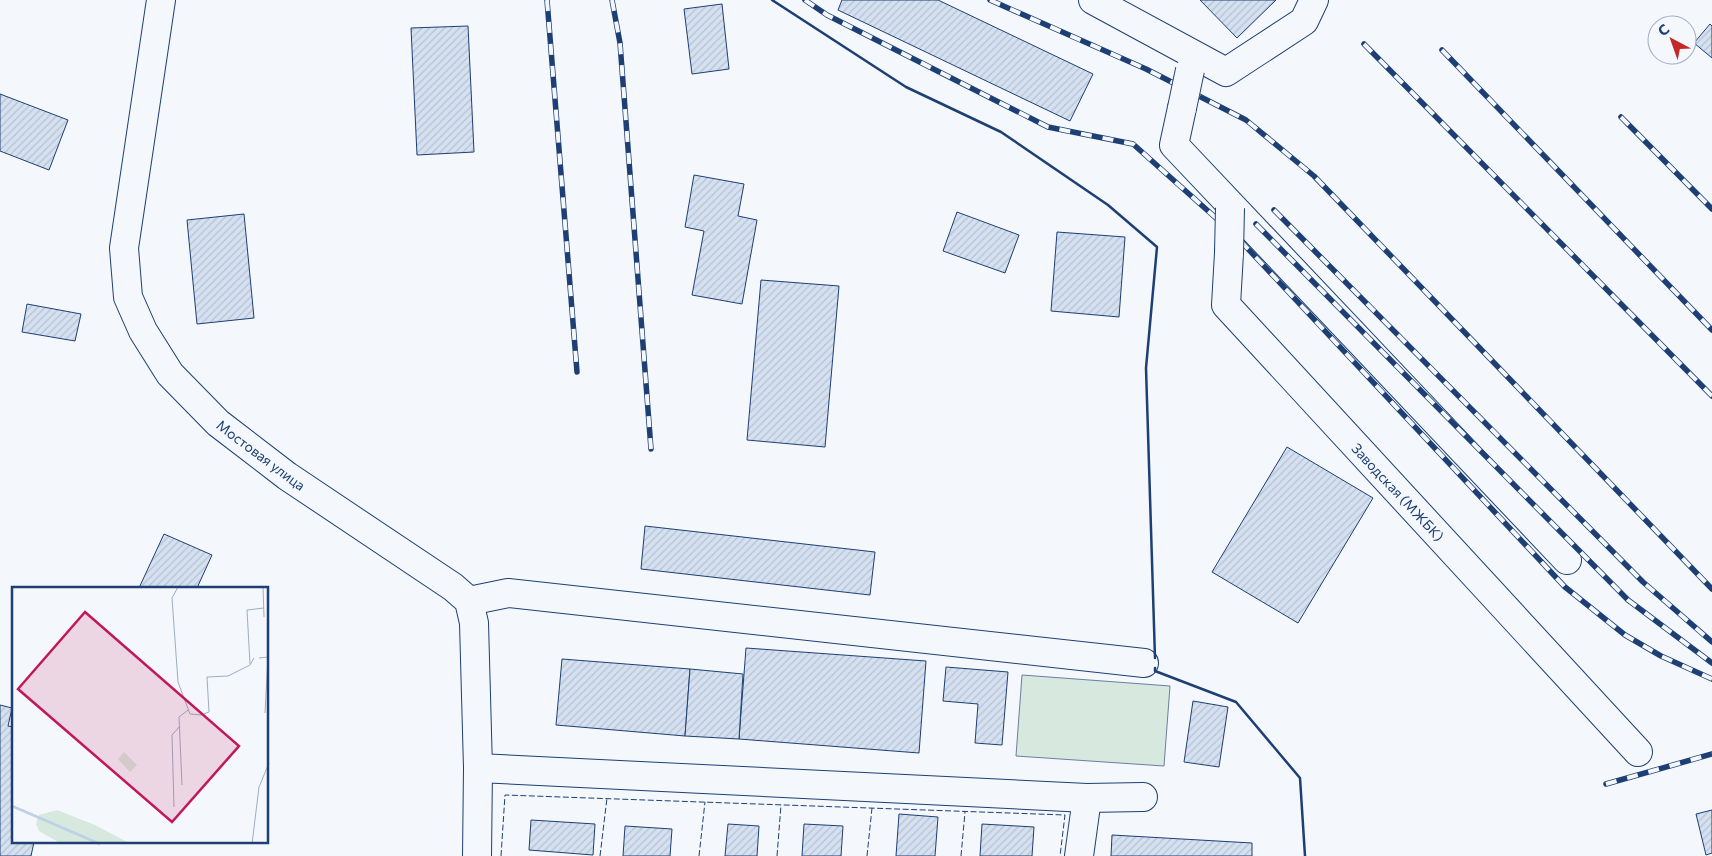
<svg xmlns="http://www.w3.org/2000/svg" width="1712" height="856" viewBox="0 0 1712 856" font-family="Commissioner,sans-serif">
<defs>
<pattern id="building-hatch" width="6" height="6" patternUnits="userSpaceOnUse" patternTransform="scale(1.25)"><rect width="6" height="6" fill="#d5e0f0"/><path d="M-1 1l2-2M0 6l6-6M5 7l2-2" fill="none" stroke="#b6c1d1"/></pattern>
</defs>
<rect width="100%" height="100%" fill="#f4f7fb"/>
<!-- green -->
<polygon fill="#d7e8df" stroke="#687fa3" points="1022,675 1170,686 1164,766 1016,756"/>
<!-- building -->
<g fill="url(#building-hatch)" stroke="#1d3f73">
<polygon points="842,0 938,0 1093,74 1070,121 838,10"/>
<polygon points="1200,0 1276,0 1237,38"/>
<polygon points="722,4 729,69 692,74 684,9"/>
<polygon points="1710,24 1712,26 1712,58 1694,43"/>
<polygon points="468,26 474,152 417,155 411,28"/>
<polygon points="0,94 68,120 49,170 0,151"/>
<polygon points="694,175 744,184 738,216 757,220 742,304 692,295 704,231 685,227"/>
<polygon points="957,212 1019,235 1005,273 943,251"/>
<polygon points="244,214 254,318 197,324 187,220"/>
<polygon points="1057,232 1125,237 1119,317 1051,311"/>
<polygon points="761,280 839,286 825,447 747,440"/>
<polygon points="27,304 81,314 75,341 22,332"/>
<polygon points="1287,447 1373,498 1298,623 1212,572"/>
<polygon points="645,526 875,552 870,595 641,569"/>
<polygon points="164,534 212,555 197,588 139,588"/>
<polygon points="746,648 926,661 919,753 739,739"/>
<polygon points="562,659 690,669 685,736 556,725"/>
<polygon points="946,667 1008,672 1002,745 975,743 978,704 943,701"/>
<polygon points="690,669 743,674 739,739 685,736"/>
<polygon points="1193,701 1228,707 1219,767 1184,762"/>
<polygon points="0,705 12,708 8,726 14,727 14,842 34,842 31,856 0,856"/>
<polygon points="1712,810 1712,853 1706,855 1696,814"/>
<polygon points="899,814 938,817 935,856 896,856"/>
<polygon points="531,820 595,824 593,855 529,850"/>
<polygon points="728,824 759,826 757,856 725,856"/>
<polygon points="804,824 843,826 841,856 802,856"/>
<polygon points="982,824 1034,827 1032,856 980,856"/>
<polygon points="625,826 672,829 670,856 623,856"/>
<polygon points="1112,835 1252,843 1252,856 1111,856"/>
</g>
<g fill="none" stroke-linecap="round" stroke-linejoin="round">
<!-- minor casing -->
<g stroke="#1d3f73" stroke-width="30">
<g id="minor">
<polyline points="161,0 124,248 128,297 143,331 170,374 218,423 287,476 453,587 469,601 474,623 478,768 477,856"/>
<polyline points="1093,0 1226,72 1304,21 1314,0"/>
<polyline points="1182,108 1174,145 1567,560"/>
<polyline points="1229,253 1226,305 1638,752"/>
<polyline points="469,601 508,593 1144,663"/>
<polyline points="478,768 1087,798 1143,797"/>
<polyline points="1079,856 1087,798"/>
</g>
</g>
<!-- minor -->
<use href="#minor" stroke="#f4f7fb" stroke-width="28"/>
<!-- rail casing -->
<g stroke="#1d3f73" stroke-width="5.5">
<g id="rail">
<polyline points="547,0 577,372"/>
<polyline points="612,0 620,43 651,449"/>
<polyline points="805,0 827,15 1048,127 1133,144 1235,235 1565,587 1625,635 1661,656 1712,679"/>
<polyline points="990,0 1146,69 1246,120 1314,176 1712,589"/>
<polyline points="1364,44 1712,396"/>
<polyline points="1442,50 1712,330"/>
<polyline points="1621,117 1712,209"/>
<polyline points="1274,210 1643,582 1712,642"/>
<polyline points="1256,224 1628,600 1712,663"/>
<polyline points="1606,784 1712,754"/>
</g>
</g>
<!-- rail -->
<use href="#rail" stroke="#f4f7fb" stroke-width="4" stroke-dasharray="11" stroke-linecap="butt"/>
<!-- minor-bridge casing -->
<g stroke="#1d3f73" stroke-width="30" stroke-linecap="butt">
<g id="minor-bridge">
<polyline points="1182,108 1190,70"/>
<polyline points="1229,253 1230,208"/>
</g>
</g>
<!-- minor-bridge -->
<use href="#minor-bridge" stroke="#f4f7fb" stroke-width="28"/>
<!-- fence -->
<g stroke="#1d3f73" stroke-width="1" stroke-dasharray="6 2.5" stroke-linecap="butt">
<polyline points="501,856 505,795 1065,815 1060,856"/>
<polyline points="600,856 607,798"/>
<polyline points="699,856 705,802"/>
<polyline points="777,856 781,805"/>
<polyline points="867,856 872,808"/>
<polyline points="961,856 965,812"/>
</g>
<!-- wall -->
<g stroke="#1d3f73" stroke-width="2.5">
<polyline points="772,0 906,87 1001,132 1108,205 1157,247 1146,368 1155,658"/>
<polyline points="1155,668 1155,671 1236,702 1300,778 1305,856"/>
</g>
</g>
<g text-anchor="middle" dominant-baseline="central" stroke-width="4" stroke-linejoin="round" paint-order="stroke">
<!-- street labels -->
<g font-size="14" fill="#1d3f73" stroke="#f4f7fb">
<text transform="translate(261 455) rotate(37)">Мостовая улица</text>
<text transform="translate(1398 492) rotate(47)">Заводская (МЖБК)</text>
</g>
</g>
<!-- overview -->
<g transform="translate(12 587)">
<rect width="256" height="256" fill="#f4f7fb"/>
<path d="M112,165L125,178L118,185L106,172Z" fill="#d7e8df"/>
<path d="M45,223L83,238L117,256H48L27,244L24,237L27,228Z" fill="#d7e8df"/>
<path fill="none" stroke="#bed0e5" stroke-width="2.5" d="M0,219L88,257"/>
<path fill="none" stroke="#9eadc5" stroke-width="1" d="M166,0L160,11L166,95L178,127L189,128L197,125L195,90L216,89L238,78L242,71M251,0L252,30M247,71L256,70L253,126M238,77L235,23L252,21M170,198L167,130L176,123M162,220L160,148L168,139M240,257L247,200L257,176"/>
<path fill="#c2185b" fill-opacity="0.15" stroke="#c2185b" stroke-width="2.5" d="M73,25L227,159L160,235L6,102Z"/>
<rect width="256" height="256" fill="none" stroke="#1d3f73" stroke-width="2.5"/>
</g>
<!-- north arrow -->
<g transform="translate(1672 40) rotate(319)"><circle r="24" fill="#f4f7fb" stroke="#9eadc5"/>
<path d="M0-4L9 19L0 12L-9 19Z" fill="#c62828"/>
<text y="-8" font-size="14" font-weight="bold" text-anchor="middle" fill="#1d3f73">С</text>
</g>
</svg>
